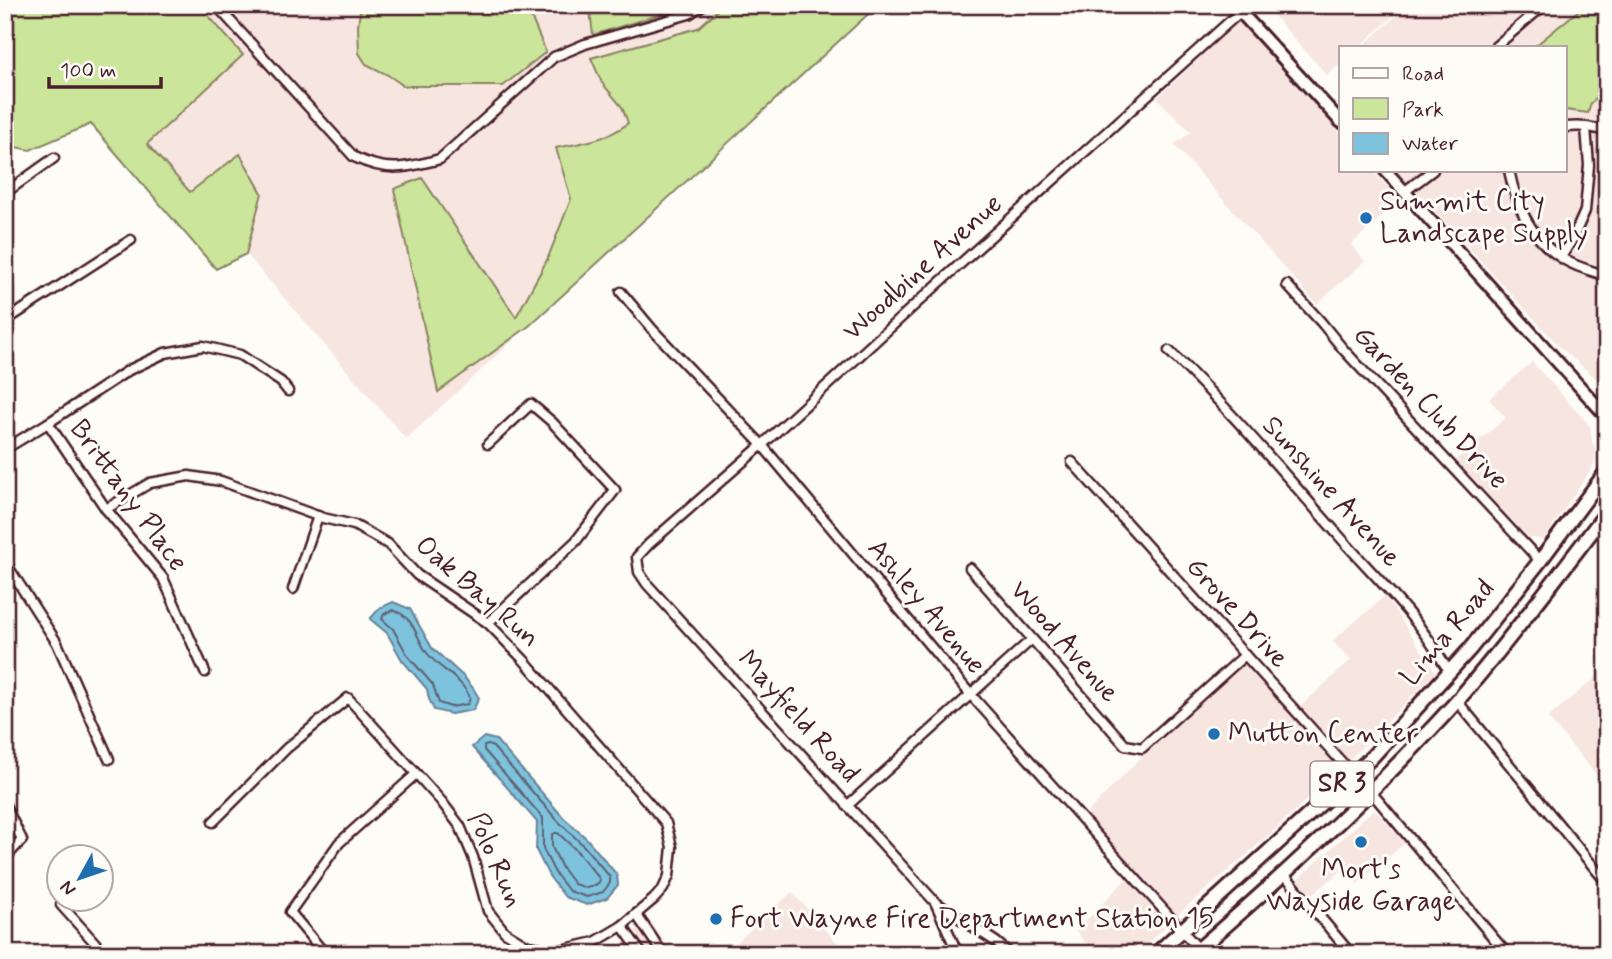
<svg xmlns="http://www.w3.org/2000/svg" width="1612" height="959" viewBox="0 0 1612 959" font-family="Mynerve,sans-serif">
<rect width="100%" height="100%" fill="#fdfcf7"/>
<filter id="ink" filterUnits="userSpaceOnUse"><feTurbulence type="fractalNoise" baseFrequency=".0143" numOctaves="2"/><feDisplacementMap in="SourceGraphic" scale="14" xChannelSelector="R" yChannelSelector="G"/><feConvolveMatrix kernelMatrix="1 2 1 2 8 2 1 2 1" color-interpolation-filters="sRGB"/></filter>
<g filter="url(#ink)">
<!-- built -->
<g fill="#f7e5df">
<polygon points="24,5 878,5 406,439 249,257"/>
<polygon points="1264,5 1406,5 1359,47 1341,47 1341,63 1327,75"/>
<polygon points="1409,5 1607,5 1607,388 1561,348 1397,170 1565,170 1565,47 1362,47"/>
<polygon points="1240,20 1341,134 1341,170 1372,170 1399,200 1351,245 1365,261 1317,304 1174,145 1191,132 1157,98"/>
<polygon points="1532,362 1590,426 1592,442 1596,450 1595,459 1591,470 1543,540 1528,537 1456,460 1506,418 1489,399"/>
<polygon points="1385,596 1436,672 1353,756 1272,832 1183,910 1136,954 1095,954 1076,931 1133,872 1084,816 1247,649 1301,706 1351,660 1332,641"/>
<polygon points="1607,665 1607,787 1548,718 1594,679"/>
<polygon points="1374,809 1405,843 1357,884 1344,868 1311,896 1298,879"/>
<polygon points="792,892 847,954 724,954"/>
<polygon points="649,919 672,954 611,954"/>
</g>
<!-- green -->
<g fill="#cbe59b" stroke="#8a8263" stroke-width="2">
<polygon points="5,5 199,5 243,55 147,144 190,192 240,154 262,193 246,254 216,269 91,124 30,150 5,145"/>
<polygon points="361,5 526,5 546,52 503,86 404,86 388,75 366,64 359,53 358,25"/>
<polygon points="596,5 690,5 593,35 590,10"/>
<path d="M723,5H878L529,326L438,392L394,189L422,178L516,317L547,260L571,199L556,148C581,143 608,140 628,123L622,107L602,83L591,58L698,28Z"/>
<polygon points="1585,5 1607,5 1607,90 1591,103 1588,113 1565,110 1565,47 1534,47"/>
</g>
<!-- water -->
<g fill="#7dc3dd" stroke="#698196" stroke-width="2">
<polygon points="393,602 410,609 432,648 464,677 473,688 479,698 473,710 451,714 434,710 429,699 427,689 402,660 387,633 370,619 380,608"/>
<polygon points="484,737 496,740 563,817 587,839 617,875 618,885 607,898 587,905 565,897 549,876 536,850 537,822 472,747"/>
</g>
<g fill="none" stroke-linecap="round" stroke-linejoin="round">
<!-- shore -->
<g stroke="#5e6172" stroke-width="2">
<path d="M393,610C415,617 415,636 427,653C440,670 462,678 470,698L468,704L451,707L439,703L433,685L408,656L393,629L382,619L384,614Z"/>
<polygon points="488,745 493,747 558,821 582,844 610,877 610,883 603,892 587,897 569,891 555,873 543,849 543,818 484,750 484,746"/>
<polygon points="555,833 558,833 576,850 599,878 600,881 597,884 587,888 574,884 562,868 552,847 552,835"/>
</g>
<!-- minor casing -->
<g stroke="#4a1f2b" stroke-width="13">
<g id="minor">
<path d="M216,5L354,157C387,173 407,168 440,159L554,57L585,44L689,14L703,5"/>
<polyline points="1495,47 1544,5"/>
<path d="M1565,127C1577,126 1596,126 1607,133"/>
<path d="M1509,170C1516,206 1532,241 1565,260C1578,268 1593,271 1607,276"/>
<polyline points="1404,192 1433,170"/>
<polyline points="5,193 54,158"/>
<polyline points="1561,257 1573,238 1585,211 1589,165 1586,128"/>
<polyline points="1287,285 1321,322 1343,349 1540,561"/>
<polyline points="621,292 652,329 762,445 971,695 1203,954"/>
<polyline points="5,321 131,240"/>
<path d="M1169,351C1230,409 1284,474 1340,537C1377,579 1417,616 1445,665L1451,671"/>
<polyline points="48,423 106,509 163,578 205,672"/>
<polyline points="5,449 48,423 129,370 165,353 203,346 240,355 281,382 288,391"/>
<polyline points="1072,462 1245,655 1347,768 1377,799 1507,954"/>
<polyline points="106,509 150,483 189,476 221,481 323,518 354,525 388,544 417,575 488,623 523,659 666,823 672,847 669,876 663,889 654,899 622,926 595,942 557,951 528,946 505,932 488,911 473,857 460,826 441,801 348,698 287,748 213,822"/>
<polyline points="5,562 57,643 109,759"/>
<polyline points="970,568 1125,745 1142,748 1245,655"/>
<polyline points="293,589 318,516"/>
<polyline points="488,623 576,541 615,490 552,422 531,404 488,444"/>
<polyline points="1457,701 1607,883"/>
<polyline points="5,805 22,840 5,858"/>
<polyline points="847,806 1031,640"/>
<polyline points="1284,874 1351,954"/>
<polyline points="935,902 958,954"/>
<polyline points="61,905 105,954"/>
<polyline points="636,914 663,954"/>
<polyline points="622,926 642,954"/>
<polyline points="325,954 290,912 339,843 416,774"/>
<polyline points="1010,954 996,942 935,902 647,584 639,572 637,557 649,544 762,445 918,302 1240,12"/>
</g>
</g>
<!-- major casing -->
<g stroke="#4a1f2b" stroke-width="16">
<g id="major">
<polyline points="1234,5 1341,122"/>
<polyline points="1385,170 1607,417"/>
</g>
</g>
<!-- highway casing -->
<g stroke="#4a1f2b" stroke-width="18">
<g id="highway">
<polyline points="1156,954 1372,757 1470,649 1540,561 1607,471"/>
<path d="M1193,954C1286,874 1376,791 1458,700C1510,640 1558,575 1607,512"/>
</g>
</g>
<!-- minor -->
<use href="#minor" stroke="#fdfcf7" stroke-width="8"/>
<!-- major -->
<use href="#major" stroke="#fdfcf7" stroke-width="10"/>
<!-- highway -->
<use href="#highway" stroke="#fdfcf7" stroke-width="12"/>
</g>
</g>
<!-- markers -->
<g fill="#1f6fb2" stroke="#fdfcf7" stroke-width="2.5">
<circle cx="1366" cy="218" r="7"/>
<circle cx="1214" cy="734" r="7"/>
<circle cx="1361" cy="842" r="7"/>
<circle cx="716" cy="919" r="7"/>
</g>
<g text-anchor="middle" dominant-baseline="central" stroke-width="6" stroke-linejoin="round" paint-order="stroke">
<!-- shield labels -->
<rect fill="#fdfcf7" stroke="#806168" stroke-width="2" x="1310.5" y="761.5" width="63" height="45" rx="5"/>
<g font-size="26" font-weight="bold" fill="#4a1f2b">
<text x="1342" y="784">SR 3</text>
</g>
<!-- poi labels -->
<g font-size="28" fill="#4a1f2b" stroke="#fdfcf7" text-anchor="start">
<text x="1380" y="202">Summit City<tspan x="1380" dy="32">Landscape Supply</tspan></text>
<text x="1228" y="734">Mutton Center</text>
<text x="1361" y="870" text-anchor="middle">Mort's<tspan x="1361" dy="32">Wayside Garage</tspan></text>
<text x="730" y="919">Fort Wayne Fire Department Station 15</text>
</g>
<!-- street labels -->
<g font-size="28" fill="#4a1f2b" stroke="#fdfcf7">
<text transform="translate(923 268) rotate(-42)">Woodbine Avenue</text>
<text transform="translate(1430 408) rotate(47)">Garden Club Drive</text>
<text transform="translate(1331 492) rotate(48)">Sunshine Avenue</text>
<text transform="translate(128 496) rotate(54)">Brittany Place</text>
<text transform="translate(477 592) rotate(41)">Oak Bay Run</text>
<text transform="translate(926 607) rotate(50)">Ashley Avenue</text>
<text transform="translate(1237 613) rotate(48)">Grove Drive</text>
<text transform="translate(1448 633) rotate(-50)">Lima Road</text>
<text transform="translate(1064 642) rotate(49)">Wood Avenue</text>
<text transform="translate(798 717) rotate(48)">Mayfield Road</text>
<text transform="translate(495 860) rotate(66)">Polo Run</text>
</g>
</g>
<!-- margin -->
<rect width="1612" height="959" fill="none" stroke="#fdfcf7" stroke-width="28"/>
<rect x="14" y="14" width="1584" height="931" fill="none" stroke="#4a1f2b" stroke-width="2.5" filter="url(#ink)"/>
<!-- legend -->
<rect x="1339" y="46" width="228" height="126" fill="#fdfcf7" stroke="#b5a4a5" stroke-width="2"/>
<rect x="1353" y="68" width="35" height="10" fill="#fdfcf7" stroke="#b5a4a5" stroke-width="2"/>
<text x="1402" y="80" font-size="21" fill="#4a1f2b">Road</text>
<rect x="1353" y="98" width="35" height="21" fill="#cbe59b" stroke="#b5a4a5" stroke-width="2"/>
<text x="1402" y="116" font-size="21" fill="#4a1f2b">Park</text>
<rect x="1353" y="133" width="35" height="21" fill="#7dc3dd" stroke="#b5a4a5" stroke-width="2"/>
<text x="1402" y="150" font-size="21" fill="#4a1f2b">Water</text>
<!-- north arrow -->
<g transform="translate(80 878) rotate(230)"><circle r="33" fill="#fdfcf7" stroke="#b5a4a5" stroke-width="2"/>
<path d="M0-5L12 26L0 18L-12 26Z" fill="#1f6fb2"/>
<text y="-10" font-size="19" font-weight="bold" text-anchor="middle" fill="#4a1f2b">N</text>
</g>
<!-- scale -->
<path d="M49 77v10h112v-10" fill="none" stroke="#4a1f2b" stroke-width="3.5"/>
<text x="60" y="77" font-size="21" fill="#4a1f2b" stroke="#fdfcf7" stroke-width="5" paint-order="stroke">100 m</text>
</svg>
